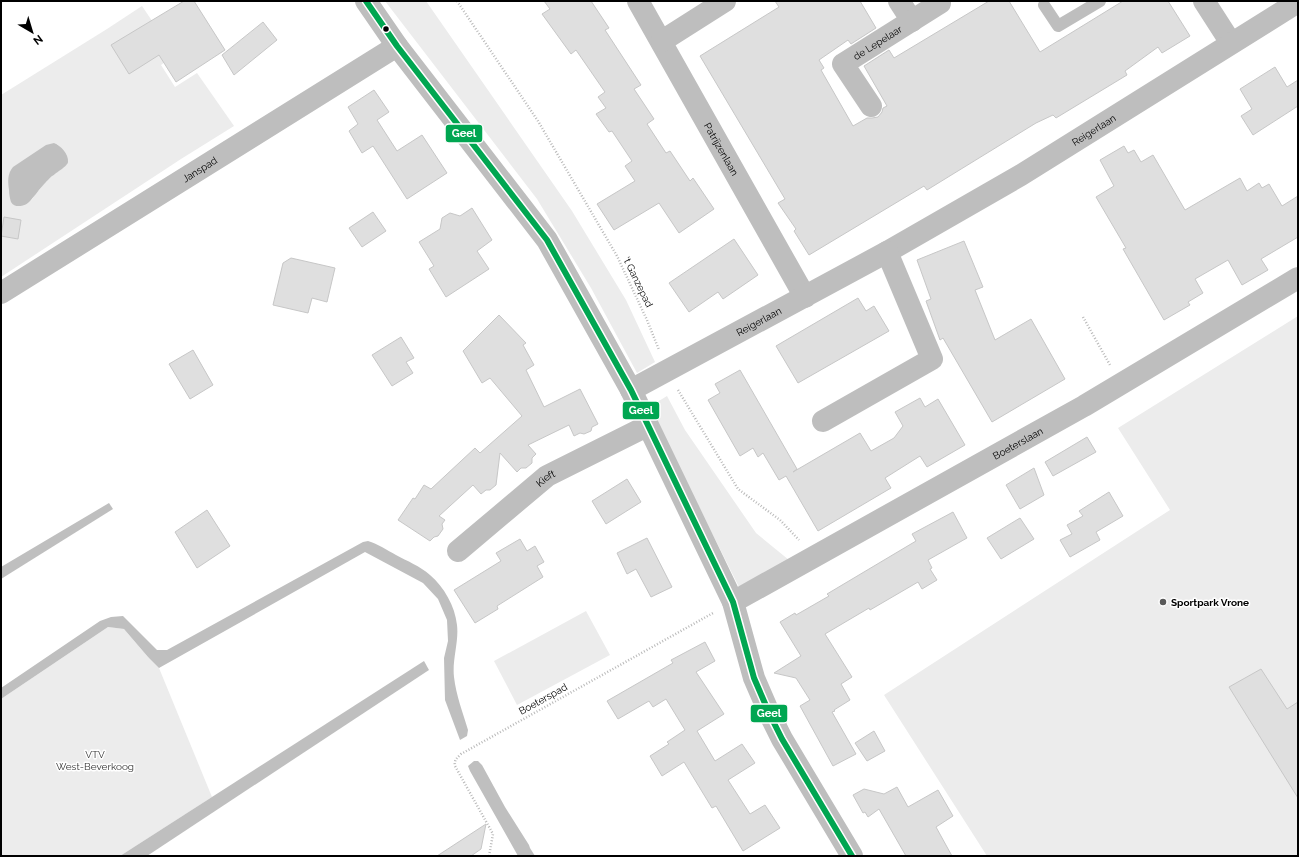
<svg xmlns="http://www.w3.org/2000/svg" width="1299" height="857" viewBox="0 0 1299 857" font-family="Raleway,sans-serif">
<rect width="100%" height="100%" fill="#fff"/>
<!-- green -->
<g fill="#ececec" fill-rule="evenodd">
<polygon points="385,1 426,1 572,211 626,300 655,362 637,373 591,288 537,199"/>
<path d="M142,6L175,55L161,65L175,87L197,73L234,126L181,159L1,277V95L107,29ZM54,143C64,146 64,156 66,165C52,175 40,187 31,201Z"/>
<polygon points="1298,316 1298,856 987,856 884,695 1170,510 1118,428"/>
<polygon points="667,396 685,430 756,533 789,560 739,587 649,407"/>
<polygon points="586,611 610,655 517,705 494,661"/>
<polygon points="108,627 124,629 148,657 159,668 212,797 120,856 1,856 1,699"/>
</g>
<!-- water -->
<g fill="#bfbfbf">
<path d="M54,143C60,145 69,154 68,162C68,166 54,174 50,178C45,183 40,188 36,194C34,196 32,199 30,201C26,206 15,209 11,202C10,199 9,194 9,190C8,182 7,174 13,167L46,145Z"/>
<polygon points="109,503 113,509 1,579 1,567"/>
<path d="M368,541C378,544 387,550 396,555C407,561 420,566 430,575C444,587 455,606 457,625C459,642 452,660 454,677C456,695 463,713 468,730L467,736L460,740L445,700L444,658L448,641L447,620L438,599L423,583L365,552L159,668L148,657L124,629L108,627L1,699V688L100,621L111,617L123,616L157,650H167L363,542Z"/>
<polygon points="424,661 429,670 147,856 120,856"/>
<polygon points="474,761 478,761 482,765 505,807 529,845 530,848 535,856 518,856 470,771 468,766"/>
</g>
<!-- building -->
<g fill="#dfdfdf" stroke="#c7c7c7">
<polygon points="184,1 194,1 225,50 176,82 159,55 129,74 111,45"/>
<polygon points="544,1 591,1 609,28 605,30 641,85 634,89 654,119 647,124 666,153 670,151 690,181 693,178 714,209 679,233 659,203 614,230 597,204 635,181 625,166 632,161 612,131 609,132 596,114 606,108 598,97 605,92 576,50 571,54 542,14 550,9"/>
<polygon points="775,1 860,1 876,28 851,44 848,40 819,60 824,68 821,70 853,126 867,118 872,118 878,117 882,112 883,108 887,106 864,66 889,50 894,58 989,1 1009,1 1040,52 1123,1 1168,1 1190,36 1162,53 1158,47 1125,71 1127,75 1056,118 1053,115 1036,123 927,190 924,186 809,255 794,231 796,229 778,203 785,199 700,56 779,7"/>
<polygon points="263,22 277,40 234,75 222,55"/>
<polygon points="1275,67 1287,87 1298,80 1298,106 1253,135 1241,116 1252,109 1240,89"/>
<polygon points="374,90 389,112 377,120 397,151 422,135 447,173 407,199 373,146 362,153 349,131 358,124 348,107"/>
<polygon points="1124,146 1128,153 1134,150 1141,162 1153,155 1185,210 1240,178 1247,191 1259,183 1262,188 1269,184 1282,206 1298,196 1298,237 1261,259 1268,270 1242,285 1228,260 1195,279 1203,293 1188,302 1190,305 1164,320 1123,249 1126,248 1096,197 1114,186 1100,160"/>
<polygon points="472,208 492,240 477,251 489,269 446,297 429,269 434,266 419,242 440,229 442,218 450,213 460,216"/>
<polygon points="373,212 386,231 362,247 349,228"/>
<polygon points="4,217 21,220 18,239 1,236"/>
<polygon points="734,239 758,275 723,299 718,292 689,312 669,283"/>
<polygon points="964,241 983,287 975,290 995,340 1031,319 1065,379 992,422 943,338 940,340 926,301 931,299 917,260"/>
<polygon points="291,258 335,268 327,302 312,298 308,313 273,305 283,263"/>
<polygon points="858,298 866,311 874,306 889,331 798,383 776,346"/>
<polygon points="499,315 526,343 523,345 534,365 526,370 544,407 580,389 598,424 592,427 591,431 584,434 580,433 574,436 569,425 528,445 536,454 532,458 532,463 526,468 521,468 517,472 500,453 496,485 490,490 486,490 481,494 473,485 439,516 445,520 442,524 443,529 438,536 434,537 430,541 398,520 413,498 415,499 424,485 431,489 475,448 480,453 522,416 490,378 482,383 463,351"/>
<polygon points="401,337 414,358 406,362 413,373 392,386 372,355"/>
<polygon points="193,350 213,385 190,399 169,364"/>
<polygon points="740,370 797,469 793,472 860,433 871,451 894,438 903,426 895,412 920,398 925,407 938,399 965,445 927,467 920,456 885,478 891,488 818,531 786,476 779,480 763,453 758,457 753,448 740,456 708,400 720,393 715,384"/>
<polygon points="1087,437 1096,452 1053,476 1045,462"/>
<polygon points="1034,468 1044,495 1020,509 1006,485"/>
<polygon points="627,479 641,502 606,524 592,501"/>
<polygon points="1109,492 1123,516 1096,532 1100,540 1070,557 1060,540 1072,534 1067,525 1083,516 1079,511"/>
<polygon points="207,510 230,546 197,568 175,532"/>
<polygon points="953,512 967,538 928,560 932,568 930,569 937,580 922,589 918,582 870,610 869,608 825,634 852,677 841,684 850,700 834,710 835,711 832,712 856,754 833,766 800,706 810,700 796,678 774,673 801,656 780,622 795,613 796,615 829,596 827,594 916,541 912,534"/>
<polygon points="1020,518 1034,539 1001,559 987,538"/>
<polygon points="647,538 672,587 651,597 636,569 627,574 617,553"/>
<polygon points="520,539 527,551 535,546 544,562 537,566 543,577 497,606 498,609 475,623 454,590 501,561 496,553"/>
<polygon points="705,642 715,661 696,672 724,714 697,731 715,761 742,744 755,763 728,780 750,814 765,805 780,828 743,851 716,806 712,808 684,762 662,776 650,756 669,744 667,742 685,730 666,699 653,707 649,701 618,719 607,701 673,663 671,660"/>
<polygon points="1261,669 1287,709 1298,702 1298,798 1229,687"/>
<polygon points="874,731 885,751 867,761 855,743"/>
<polygon points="897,787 908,807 938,790 953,816 936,827 952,856 906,856 879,809 868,817 865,812 863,813 853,795 864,789 884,794"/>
<polygon points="486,824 481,849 471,856 437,856"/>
</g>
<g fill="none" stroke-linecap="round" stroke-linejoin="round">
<!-- path -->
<g stroke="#b9b9b9" stroke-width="2.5" stroke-dasharray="1 2" stroke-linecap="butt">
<polyline points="457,1 538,121 617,256 647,320 659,350"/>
<polyline points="1083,317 1110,365"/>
<polyline points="678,390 738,489 780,520 799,540"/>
<path d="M489,856L493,834L455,766C454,760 457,758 461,754L713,613"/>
</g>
<!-- lane -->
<polyline stroke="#bebebe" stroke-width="12" points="1044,5 1058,26 1100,1"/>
<!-- street -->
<g stroke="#bebebe" stroke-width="22">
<polyline points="366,1 397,46 547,240 631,390 733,602 754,678 770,715 782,739 852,856"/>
<path id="s1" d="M638,1L805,297"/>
<polyline points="899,1 912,21"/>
<polyline points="1204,1 1231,43"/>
<polyline points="662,41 725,1"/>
<path id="s2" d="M871,106L843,64L940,3"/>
<path id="s3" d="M1,293L397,46"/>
<path id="s4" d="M631,390L887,252L1021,175L1298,2"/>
<polyline points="823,421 932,359 887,252"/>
<path id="s5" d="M458,551L547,476L647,426"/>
<path id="s6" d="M733,602L1084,406L1298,278"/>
</g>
<!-- bus-1 casing -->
<g stroke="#fff" stroke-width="9">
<polyline id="bus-1" points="366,1 397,46 547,240 631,390 733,602 754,678 770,715 782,739 852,856"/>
</g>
<!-- bus-1 -->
<use href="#bus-1" stroke="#00a651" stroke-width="6"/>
</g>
<!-- markers -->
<circle fill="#000" stroke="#fff" stroke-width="1.5" cx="386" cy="29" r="3.5"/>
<circle fill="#595959" stroke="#fff" stroke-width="1.5" cx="1163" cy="602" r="4"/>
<g text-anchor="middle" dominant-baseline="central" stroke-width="3" stroke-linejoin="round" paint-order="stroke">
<!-- street labels -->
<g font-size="10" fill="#000" stroke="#fff">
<text stroke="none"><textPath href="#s2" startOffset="91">de Lepelaar</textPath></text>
<text stroke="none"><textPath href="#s4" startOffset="531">Reigerlaan</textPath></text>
<text stroke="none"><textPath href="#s1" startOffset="170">Patrijzenlaan</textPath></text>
<text stroke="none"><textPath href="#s3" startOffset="234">Janspad</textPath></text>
<text transform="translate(638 282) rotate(64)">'t Ganzepad</text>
<text stroke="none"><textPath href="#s4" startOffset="145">Reigerlaan</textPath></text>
<text stroke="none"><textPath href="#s6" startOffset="326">Boeterslaan</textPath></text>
<text stroke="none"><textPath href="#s5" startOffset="114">Kieft</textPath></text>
<text transform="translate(543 699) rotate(-29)">Boeterspad</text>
</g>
<!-- poi labels -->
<g font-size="10" font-weight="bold" fill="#000" stroke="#fff" text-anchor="start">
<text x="1171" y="602">Sportpark Vrone</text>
</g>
<!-- park labels -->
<g font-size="10" fill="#333" stroke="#fff">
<text x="95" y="754">VTV<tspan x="95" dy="12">West-Beverkoog</tspan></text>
</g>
</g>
<g stroke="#fff" stroke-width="1.5">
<rect x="445" y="124" width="38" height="19" rx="4" fill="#00a651"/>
<rect x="622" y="401" width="38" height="19" rx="4" fill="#00a651"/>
<rect x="750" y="704" width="38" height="19" rx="4" fill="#00a651"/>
</g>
<g font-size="11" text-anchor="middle" font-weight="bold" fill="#fff">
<text x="464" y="137">Geel</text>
<text x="641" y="414">Geel</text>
<text x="769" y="717">Geel</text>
</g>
<!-- border -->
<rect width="1299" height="857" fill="none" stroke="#000000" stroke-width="4"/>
<!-- north arrow -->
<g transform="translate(32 32) rotate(142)" stroke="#ffffff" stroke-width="3" paint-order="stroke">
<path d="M0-3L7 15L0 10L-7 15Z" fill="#000000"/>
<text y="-6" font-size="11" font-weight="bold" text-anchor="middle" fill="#000000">N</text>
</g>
</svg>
